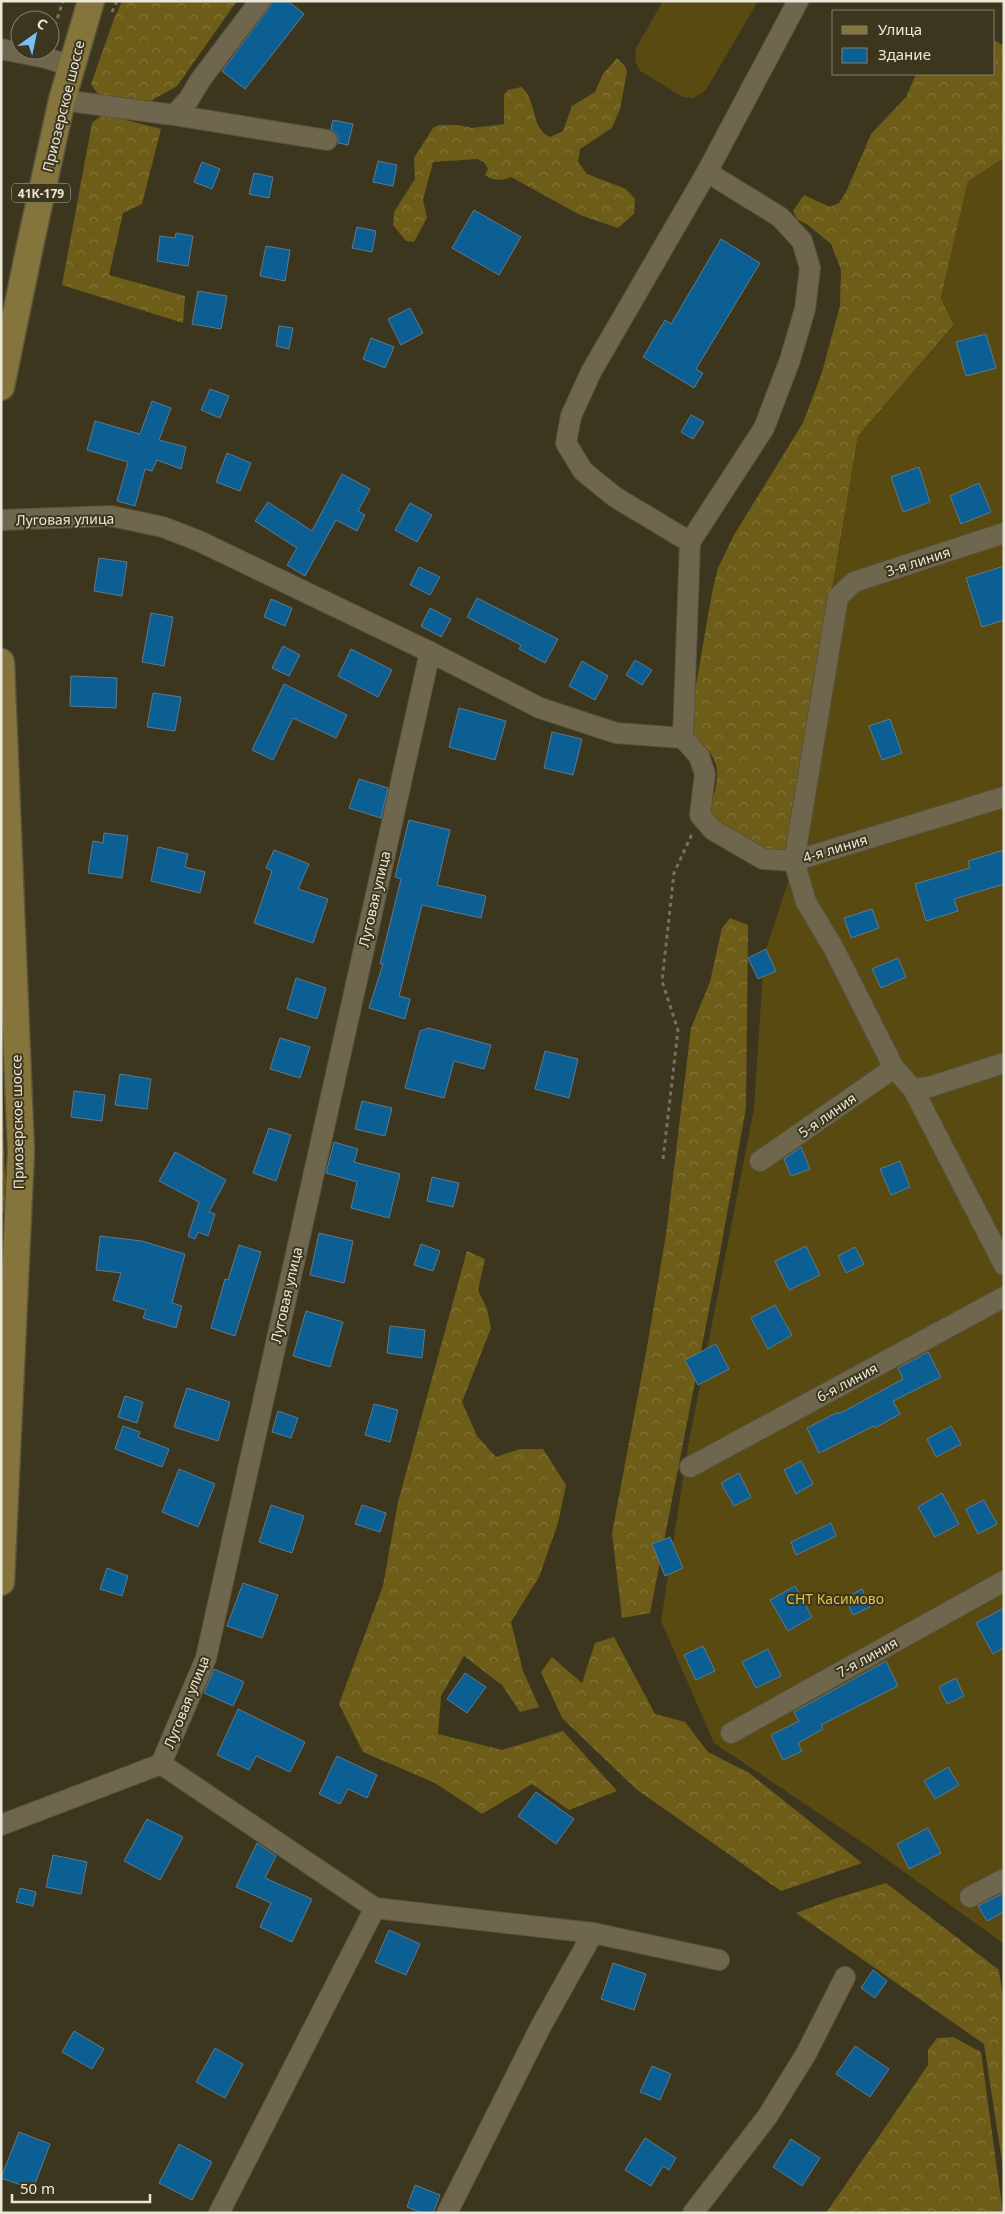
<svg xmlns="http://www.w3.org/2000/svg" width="1005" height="2214" viewBox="0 0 1005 2214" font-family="'Noto Sans',sans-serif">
<defs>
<pattern id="forest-crowns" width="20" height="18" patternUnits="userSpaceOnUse" patternTransform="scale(1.25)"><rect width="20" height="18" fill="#6e5d18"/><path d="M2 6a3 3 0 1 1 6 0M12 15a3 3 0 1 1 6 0" fill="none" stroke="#837439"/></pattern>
</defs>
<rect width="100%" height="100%" fill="#3d361e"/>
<!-- forest -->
<g fill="url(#forest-crowns)">
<polygon points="122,1 237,1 177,86 149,102 98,94 91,84 114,19"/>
<path d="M994,40L1004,46V158L968,182L941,298L954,325L858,436L787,857L764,853L718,827L709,812C714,793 724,771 710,753C702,743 693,738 689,725L712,593L718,568L734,535L803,423L822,372L840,306L841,270L831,244L808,225L797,219L793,211L804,195L830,207L839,203L846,192L871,134L906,97L916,74H994Z"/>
<path d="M617,58L625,66L627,72L620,109L612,128L580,149L578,162L587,174L626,189L635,199L634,214L618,228L580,215L511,177C501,181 494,181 485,175L488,169L484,162L477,159L433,162L423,200L427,218L414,242L406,241L393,225L394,212L415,179L414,158L433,128L439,125H458L472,128L504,124V95L508,90L521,87C538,99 529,127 550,137L563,131L572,106L595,92L603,74Z"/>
<polygon points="103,114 161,129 142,204 123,213 109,275 185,296 183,323 62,285 92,123"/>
<polygon points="730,918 748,925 746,1108 720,1253 650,1613 622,1618 612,1533 647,1347 666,1234 691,1028 710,982 722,928"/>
<polygon points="1,1040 6,1213 1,1213"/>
<polygon points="467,1251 485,1259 478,1290 487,1309 491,1328 462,1402 477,1436 496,1457 520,1449 543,1449 566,1485 558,1523 539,1577 511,1622 523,1671 539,1707 520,1712 502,1685 464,1656 441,1696 438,1734 502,1750 563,1731 617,1791 569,1810 532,1784 482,1814 435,1783 363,1752 339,1704 383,1586 398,1502"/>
<polygon points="614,1637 655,1714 685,1722 708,1752 749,1773 862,1863 781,1891 636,1789 562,1718 541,1672 552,1657 582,1683 595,1643"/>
<polygon points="886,1883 999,1970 1004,2005 1004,2174 984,2044 796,1913 837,1898"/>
<polygon points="953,2037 981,2052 1003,2213 826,2213 928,2065 928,2050 937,2038"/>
</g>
<!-- garden -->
<g fill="#584a11">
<polygon points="663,1 758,1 706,90 693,98 683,97 640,71 635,61 636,48"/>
<polygon points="1004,158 1004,1944 878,1853 714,1743 661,1621 688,1447 754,1109 764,955 791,873 787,857 858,436 954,326 941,298 968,181"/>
</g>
<!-- building -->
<g fill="#0c5f92" stroke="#61788b">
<polygon points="272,1 288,1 304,14 245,89 222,71 269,8"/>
<polygon points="333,120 353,124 348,145 338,143 338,135 331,129"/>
<polygon points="378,161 397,165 393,186 373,182"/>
<polygon points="202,162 220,169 212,189 194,182"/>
<polygon points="254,173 273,177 269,198 249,194"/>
<polygon points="474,210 521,237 499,275 452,248"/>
<polygon points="357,227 376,231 372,252 352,248"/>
<polygon points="176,233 193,236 188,266 157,261 160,236 175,238"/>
<polygon points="721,239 760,263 696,369 703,373 694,388 643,357 665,320 671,324"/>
<polygon points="266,246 290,250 285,281 260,276"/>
<polygon points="198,291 227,296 221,329 192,324"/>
<polygon points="410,308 423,333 401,345 388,319"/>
<polygon points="279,326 293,328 289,349 276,346"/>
<polygon points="986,334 996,368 966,376 956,342"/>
<polygon points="371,338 394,347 385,368 363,359"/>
<polygon points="210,389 229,396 220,418 201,410"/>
<polygon points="152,401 171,408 159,440 186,447 181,469 157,460 152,471 145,469 135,506 117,501 128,462 87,450 95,421 140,434"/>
<polygon points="691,415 704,422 693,439 681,432"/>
<polygon points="227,453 251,463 240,491 216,482"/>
<polygon points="919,467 930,502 903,512 891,477"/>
<polygon points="342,474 370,489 358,511 365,515 357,531 336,520 305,576 287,565 297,548 255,521 268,502 312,531"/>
<polygon points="979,483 991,512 961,524 950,496"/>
<polygon points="410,503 432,515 417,542 395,530"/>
<polygon points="99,558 127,562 122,596 94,591"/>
<polygon points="1004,566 1004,620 982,627 966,578"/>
<polygon points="419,567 440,577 430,595 410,585"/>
<polygon points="477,598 558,639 545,663 519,649 521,645 467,617"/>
<polygon points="271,599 292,608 285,626 264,617"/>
<polygon points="430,608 451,619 441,637 421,626"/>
<polygon points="151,613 173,617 164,666 142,662"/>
<polygon points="283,646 300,655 289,676 272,668"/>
<polygon points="351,649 392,670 378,697 338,676"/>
<polygon points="635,660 652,670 642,685 626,675"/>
<polygon points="582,661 608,676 595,700 569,686"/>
<polygon points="71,676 117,678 116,708 70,706"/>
<polygon points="284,684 347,715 336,738 293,718 273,760 252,750"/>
<polygon points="153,693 181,697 175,731 147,727"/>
<polygon points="459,708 506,721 495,760 449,747"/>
<polygon points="890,719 902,753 882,760 869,726"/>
<polygon points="552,732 582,739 573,775 544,768"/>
<polygon points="359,779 388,788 381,818 349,808"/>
<polygon points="409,820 450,830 437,885 486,896 481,918 422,905 399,996 410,999 405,1019 369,1008 383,964 380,964 401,879 395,877"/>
<polygon points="104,833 128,836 122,878 88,873 93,841 103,843"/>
<polygon points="158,847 188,854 185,867 205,872 200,893 151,881"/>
<polygon points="274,850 309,864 298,889 328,899 313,943 254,923 272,871 266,868"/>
<polygon points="1004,850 1004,884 954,899 958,911 926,921 915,884 970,868 968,861"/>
<polygon points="872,909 879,928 851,938 844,918"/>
<polygon points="766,949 776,971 758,979 748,958"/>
<polygon points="898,958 906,977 881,988 872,969"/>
<polygon points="296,978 326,988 317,1019 287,1009"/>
<polygon points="429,1028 491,1045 484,1069 454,1061 444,1098 405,1088 420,1031"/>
<polygon points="280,1038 310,1047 300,1078 270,1069"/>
<polygon points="545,1051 578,1059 569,1098 535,1089"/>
<polygon points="120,1074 151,1079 147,1109 115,1105"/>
<polygon points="74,1091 105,1095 102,1121 71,1117"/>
<polygon points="362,1101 392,1108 385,1136 355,1129"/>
<polygon points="269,1128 291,1135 276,1181 253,1173"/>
<polygon points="334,1142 358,1149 354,1162 400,1174 389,1218 351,1208 357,1182 326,1173"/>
<polygon points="801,1147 810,1169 791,1176 784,1159"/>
<polygon points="175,1152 226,1180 209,1212 215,1214 208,1236 198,1232 195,1239 188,1236 199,1202 159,1181"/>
<polygon points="900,1161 910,1187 891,1195 880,1169"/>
<polygon points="432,1177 459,1183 453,1207 427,1201"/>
<polygon points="319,1233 353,1241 344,1283 310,1275"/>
<polygon points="100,1236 142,1241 185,1254 172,1303 182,1306 176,1328 143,1318 146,1310 113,1300 121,1273 96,1270"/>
<polygon points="421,1244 440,1251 433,1271 414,1265"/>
<polygon points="239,1245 261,1252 235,1336 211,1328 225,1279 228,1280"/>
<polygon points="806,1246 820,1275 789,1290 775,1261"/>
<polygon points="855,1247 864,1264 846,1273 838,1256"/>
<polygon points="775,1305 792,1335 768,1349 751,1318"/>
<polygon points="306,1311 343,1322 330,1367 293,1356"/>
<polygon points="390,1326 425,1330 422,1358 387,1353"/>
<polygon points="716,1344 729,1369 698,1385 685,1360"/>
<polygon points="928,1352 941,1377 893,1401 900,1414 875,1428 874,1426 819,1453 807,1428 838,1412 839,1414 903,1379 898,1368"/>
<polygon points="187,1388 230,1402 218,1441 174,1427"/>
<polygon points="125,1396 143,1402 137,1423 118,1417"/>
<polygon points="374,1404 398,1410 390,1442 365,1435"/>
<polygon points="278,1411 298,1418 291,1438 272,1432"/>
<polygon points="123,1426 140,1432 138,1437 169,1449 162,1467 115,1449"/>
<polygon points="951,1426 961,1444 936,1457 927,1439"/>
<polygon points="801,1461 813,1484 796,1494 784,1470"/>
<polygon points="179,1469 215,1484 198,1527 162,1512"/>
<polygon points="739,1473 751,1497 734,1506 721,1483"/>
<polygon points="942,1493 959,1524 935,1537 918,1507"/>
<polygon points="984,1500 997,1524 978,1534 966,1509"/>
<polygon points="271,1505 304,1516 292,1553 259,1542"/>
<polygon points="362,1505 386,1513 380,1532 355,1524"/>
<polygon points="831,1523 836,1536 796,1555 791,1542"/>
<polygon points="670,1537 683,1568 665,1576 652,1544"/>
<polygon points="107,1568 128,1576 122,1596 100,1589"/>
<polygon points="243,1583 278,1595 262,1638 227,1626"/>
<polygon points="795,1586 812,1617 788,1631 770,1600"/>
<polygon points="862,1589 870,1607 853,1615 845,1598"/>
<polygon points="1004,1608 1004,1648 993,1654 976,1623"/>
<polygon points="703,1646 715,1671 696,1680 684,1655"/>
<polygon points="768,1649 781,1676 756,1688 742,1662"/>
<polygon points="886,1661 898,1686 821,1725 823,1729 798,1743 802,1751 783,1760 771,1735 799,1721 794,1712"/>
<polygon points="214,1669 244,1682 233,1706 204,1693"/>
<polygon points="465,1673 486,1687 467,1713 447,1699"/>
<polygon points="956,1678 964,1696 947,1704 939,1687"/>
<polygon points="238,1709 305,1742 290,1772 256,1756 249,1770 217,1755"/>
<polygon points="337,1756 377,1775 367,1798 348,1789 340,1804 319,1794"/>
<polygon points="948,1767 959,1785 935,1799 924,1781"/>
<polygon points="536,1792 574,1819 556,1844 518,1816"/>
<polygon points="147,1819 183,1837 160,1880 124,1861"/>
<polygon points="928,1828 941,1853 909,1869 897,1844"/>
<polygon points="257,1843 276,1856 265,1878 312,1899 292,1942 260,1927 271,1903 236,1887"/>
<polygon points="53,1855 87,1862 81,1894 46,1887"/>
<polygon points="20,1888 36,1892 33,1906 16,1902"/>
<polygon points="1004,1893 1004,1912 987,1921 978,1906"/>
<polygon points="389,1930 420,1944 406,1975 375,1962"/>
<polygon points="613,1963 646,1974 634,2010 601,1999"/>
<polygon points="873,1970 887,1981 875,1998 861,1988"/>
<polygon points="74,2031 104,2049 92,2069 62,2052"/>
<polygon points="855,2046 889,2069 870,2097 836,2074"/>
<polygon points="215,2048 243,2064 225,2098 196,2082"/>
<polygon points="652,2066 671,2074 660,2100 640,2092"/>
<polygon points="19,2132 50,2144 33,2189 1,2178"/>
<polygon points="645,2138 676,2158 669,2170 663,2166 651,2186 625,2170"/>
<polygon points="791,2139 820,2158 802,2186 773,2167"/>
<polygon points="179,2144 212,2162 192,2200 159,2183"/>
<polygon points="415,2185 440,2195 433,2213 422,2213 407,2207"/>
</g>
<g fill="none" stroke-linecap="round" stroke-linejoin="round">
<!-- minor casing -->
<g stroke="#58533d" stroke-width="22">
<g id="minor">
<polyline points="1,49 46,58 71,66"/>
<polyline points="62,100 174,115 327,140"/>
<polyline points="174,115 189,99 201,79 260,1"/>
<polyline points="1,520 111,516 163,527 199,541 430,652 540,708 616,733 683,738"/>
<polyline points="1004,533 854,582 838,597 794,861 806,902 834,949 894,1068 913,1089 1004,1265"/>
<polyline points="690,542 615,497 583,471 566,443 571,416 591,372 707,172 798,1"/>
<polyline points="683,738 690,542 764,428 790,360 805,309 810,268 802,241 780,217 707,172"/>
<polyline points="683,738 699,756 705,774 700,815 713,830 763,859 794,861 1004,797"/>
<polyline points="913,1089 929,1087 1004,1063"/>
<polyline points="760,1161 894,1068"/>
<polyline points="690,1467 1004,1297"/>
<polyline points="731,1733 1004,1581"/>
<polyline points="161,1764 375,1908 593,1933 719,1960"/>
<polyline points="1,1825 161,1764 206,1658 430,652"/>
<polyline points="970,1897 1004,1879"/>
<polyline points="219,2213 375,1908"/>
<polyline points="447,2213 541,2026 593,1933"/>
<polyline points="693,2213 767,2117 806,2054 845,1977"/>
</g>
</g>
<!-- major casing -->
<g stroke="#58533d" stroke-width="29">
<g id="major">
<polyline points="1,387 31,241 62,100 91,1"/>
<polyline points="1,662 21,1151 1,1582"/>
</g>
</g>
<!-- path -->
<g stroke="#77715c" stroke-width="3" stroke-dasharray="4 4" stroke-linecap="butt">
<polyline points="112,12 117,1"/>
<polyline points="50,41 63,1"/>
<polyline points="663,1159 678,1030 662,981 674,873 692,834"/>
</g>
<!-- minor -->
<use href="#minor" stroke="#6f674d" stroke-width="20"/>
<!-- major -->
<use href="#major" stroke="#85753c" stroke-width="26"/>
</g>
<g text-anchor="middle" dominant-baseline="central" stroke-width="4" stroke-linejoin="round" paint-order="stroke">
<!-- shield labels -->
<rect fill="#3d361e" stroke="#b8b3a1" stroke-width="1" x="12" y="183.5" width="58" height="19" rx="4"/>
<g font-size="12" font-weight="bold" fill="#ece8d9">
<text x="41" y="193">41К-179</text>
</g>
<!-- street labels -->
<g font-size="14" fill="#ece8d9" stroke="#3d361e">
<text transform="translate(63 106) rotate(-76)">Приозерское шоссе</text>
<text transform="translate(65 519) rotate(-1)">Луговая улица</text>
<text transform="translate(918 561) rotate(-18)">3-я линия</text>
<text transform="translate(835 848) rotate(-17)">4-я линия</text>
<text transform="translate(374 899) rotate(-77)">Луговая улица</text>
<text transform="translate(827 1115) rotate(-35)">5-я линия</text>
<text transform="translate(17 1122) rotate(-91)">Приозерское шоссе</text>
<text transform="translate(286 1295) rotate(-77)">Луговая улица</text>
<text transform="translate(847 1382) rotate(-28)">6-я линия</text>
<text transform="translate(867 1657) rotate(-29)">7-я линия</text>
<text transform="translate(186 1702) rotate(-68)">Луговая улица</text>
</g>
<!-- park labels -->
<g font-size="14" fill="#e0c149" stroke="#3d361e">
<text x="835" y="1598">СНТ Касимово</text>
</g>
</g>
<!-- border -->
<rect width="1005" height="2214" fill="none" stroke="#ece8d9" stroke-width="5"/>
<!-- legend -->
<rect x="832" y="10" width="162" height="65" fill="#3d361e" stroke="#837d69"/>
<rect x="842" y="26" width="25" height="8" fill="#85753c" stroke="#837d69"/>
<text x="878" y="35" font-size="15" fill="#ece8d9">Улица</text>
<rect x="842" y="48" width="25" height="15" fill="#0c5f92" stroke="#837d69"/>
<text x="878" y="60" font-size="15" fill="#ece8d9">Здание</text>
<!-- north arrow -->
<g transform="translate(35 35) rotate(33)"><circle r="24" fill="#3d361e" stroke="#837d69"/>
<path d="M0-4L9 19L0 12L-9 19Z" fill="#78bff8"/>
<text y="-8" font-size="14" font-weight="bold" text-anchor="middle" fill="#ece8d9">С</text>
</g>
<!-- scale -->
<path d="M12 2194v8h138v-8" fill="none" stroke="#ece8d9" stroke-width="2.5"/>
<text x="20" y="2194" font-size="15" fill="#ece8d9" stroke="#3d361e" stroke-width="4" paint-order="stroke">50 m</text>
</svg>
